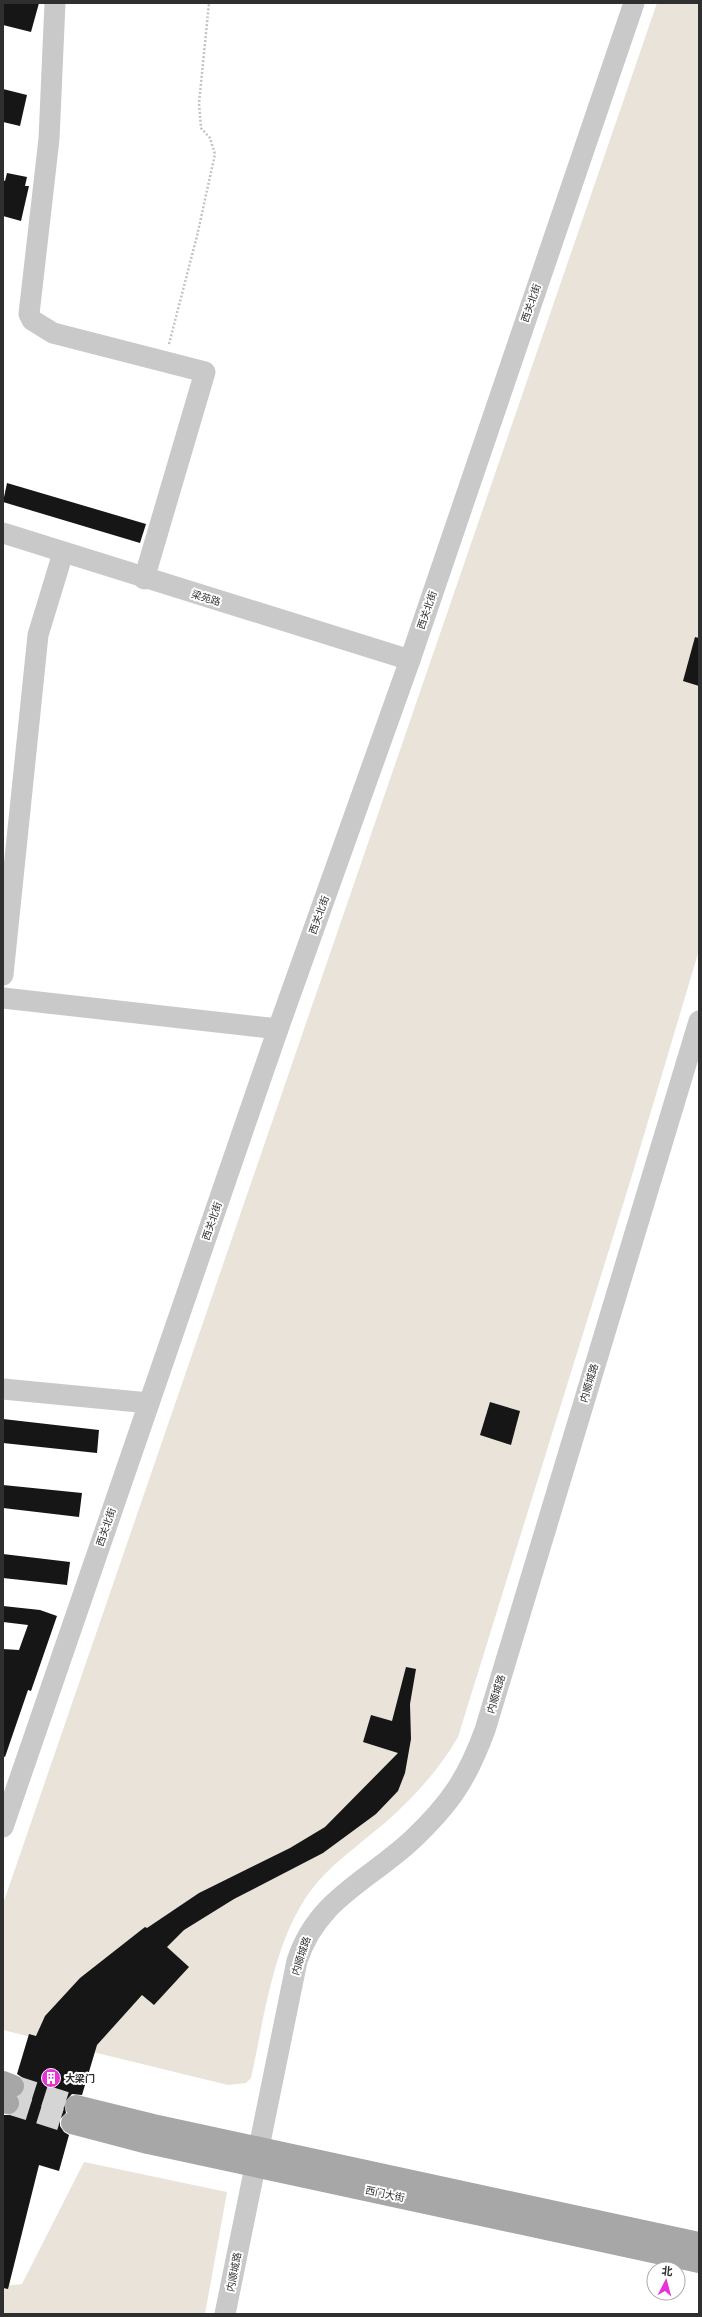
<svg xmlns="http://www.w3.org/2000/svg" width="702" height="2317" viewBox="0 0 702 2317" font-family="Figtree,'Noto Sans SC',sans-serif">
<rect width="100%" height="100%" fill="#fff"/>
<!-- green -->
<g fill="#e9e3da">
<path d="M657,3H699V950L630,1182L458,1737C439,1770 414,1797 386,1822C366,1839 344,1855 326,1873C275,1923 266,2011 251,2078L246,2083L228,2085L3,2030V1904Z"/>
<polygon points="84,2162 227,2192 205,2314 3,2314 3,2286 22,2284"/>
</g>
<!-- building -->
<g fill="#161616">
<polygon points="3,3 39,3 31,32 3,25"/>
<polygon points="3,89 27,95 20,126 3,122"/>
<polygon points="7,173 27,177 25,186 29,186 21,221 3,216 3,180 5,181"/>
<polygon points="7,483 146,524 140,543 3,502"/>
<polygon points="695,637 699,638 699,686 683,681"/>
<polygon points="490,1402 520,1411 511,1445 480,1435"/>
<polygon points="3,1419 99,1430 97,1453 3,1443"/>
<polygon points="3,1485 82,1493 79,1517 3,1508"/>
<polygon points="3,1554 70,1562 67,1585 3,1578"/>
<polygon points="3,1606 40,1610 57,1616 31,1691 28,1690 5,1757 3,1756 3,1649 19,1650 28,1625 3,1622"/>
<polygon points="406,1667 416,1669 410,1704 411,1739 405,1773 398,1791 376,1814 323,1853 234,1899 184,1930 167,1947 189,1967 154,2005 142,1995 97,2045 82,2095 72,2094 64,2103 66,2113 60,2119 60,2126 64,2132 69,2135 59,2171 39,2165 8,2289 3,2288 3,2119 4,2115 12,2115 17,2112 20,2106 18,2097 24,2091 25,2085 23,2078 17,2074 29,2034 36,2036 45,2016 80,1978 145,1927 147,1928 199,1893 290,1848 325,1827 398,1753 363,1742 371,1715 392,1721"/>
</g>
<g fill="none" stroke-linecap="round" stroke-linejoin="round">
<!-- major-tunnel -->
<g stroke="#d5d5d5" stroke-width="22" stroke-dasharray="22 11" stroke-linecap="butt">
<polyline points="13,2086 76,2106"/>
<polyline points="8,2103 72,2123"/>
</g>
<!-- path -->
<polyline stroke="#c3c3c3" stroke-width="2.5" stroke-dasharray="2 2" stroke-linecap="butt" points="169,344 197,236 215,154 210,138 201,128 199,103 209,3"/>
<!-- minor -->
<g stroke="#c9c9c9" stroke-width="21">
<polyline points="55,3 49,139 29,314 32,320 53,333 205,372 144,579"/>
<polyline points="3,533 410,660"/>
<polyline points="3,975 38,635 63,553"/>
<polyline points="3,998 278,1029"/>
<polyline points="3,1389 149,1403"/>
<polyline points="3,1827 278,1029 410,660 634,3"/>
<path d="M225,2314L297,1961C317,1899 368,1881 412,1840C450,1804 467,1779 485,1730L699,1021"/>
</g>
<!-- major -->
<g stroke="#a7a7a7" stroke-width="22">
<polyline points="3,2082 13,2086"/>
<polyline points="3,2102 8,2103"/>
<polyline points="76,2106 153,2125 699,2243"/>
<polyline points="72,2123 148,2143 699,2262"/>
</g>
</g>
<!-- icons -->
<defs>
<g id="building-disc" transform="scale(1)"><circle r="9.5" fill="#e434d9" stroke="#fff"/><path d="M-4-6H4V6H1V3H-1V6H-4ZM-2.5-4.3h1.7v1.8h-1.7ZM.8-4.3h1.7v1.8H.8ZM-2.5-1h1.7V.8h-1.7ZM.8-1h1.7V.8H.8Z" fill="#fff"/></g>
</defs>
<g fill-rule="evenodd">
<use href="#building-disc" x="51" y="2078"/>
</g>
<g text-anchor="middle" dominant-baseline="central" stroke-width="4" stroke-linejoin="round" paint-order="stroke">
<!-- street labels -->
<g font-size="10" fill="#2f2f2f" stroke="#fff">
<text transform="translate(531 303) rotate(-71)">西关北街</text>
<text transform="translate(206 598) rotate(17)">梁苑路</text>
<text transform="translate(427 610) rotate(-71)">西关北街</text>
<text transform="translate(319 915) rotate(-70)">西关北街</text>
<text transform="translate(212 1221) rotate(-71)">西关北街</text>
<text transform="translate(589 1383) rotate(-73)">内顺城路</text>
<text transform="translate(106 1527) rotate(-71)">西关北街</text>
<text transform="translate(496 1694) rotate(-73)">内顺城路</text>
<text transform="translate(301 1956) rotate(-72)">内顺城路</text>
<text transform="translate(385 2194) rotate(12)">西门大街</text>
<text transform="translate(234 2272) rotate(-79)">内顺城路</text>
</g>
<!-- poi labels -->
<g font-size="10" font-weight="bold" fill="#2f2f2f" stroke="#fff" text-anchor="start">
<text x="65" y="2078">大梁门</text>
</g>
</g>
<!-- border -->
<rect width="702" height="2317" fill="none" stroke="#2f2f2f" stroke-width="8"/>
<!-- north arrow -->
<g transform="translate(666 2281) rotate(6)"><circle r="19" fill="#ffffff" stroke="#acacac"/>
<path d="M0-3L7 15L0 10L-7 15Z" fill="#e434d9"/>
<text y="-6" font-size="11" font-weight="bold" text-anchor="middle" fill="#2f2f2f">北</text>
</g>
</svg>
